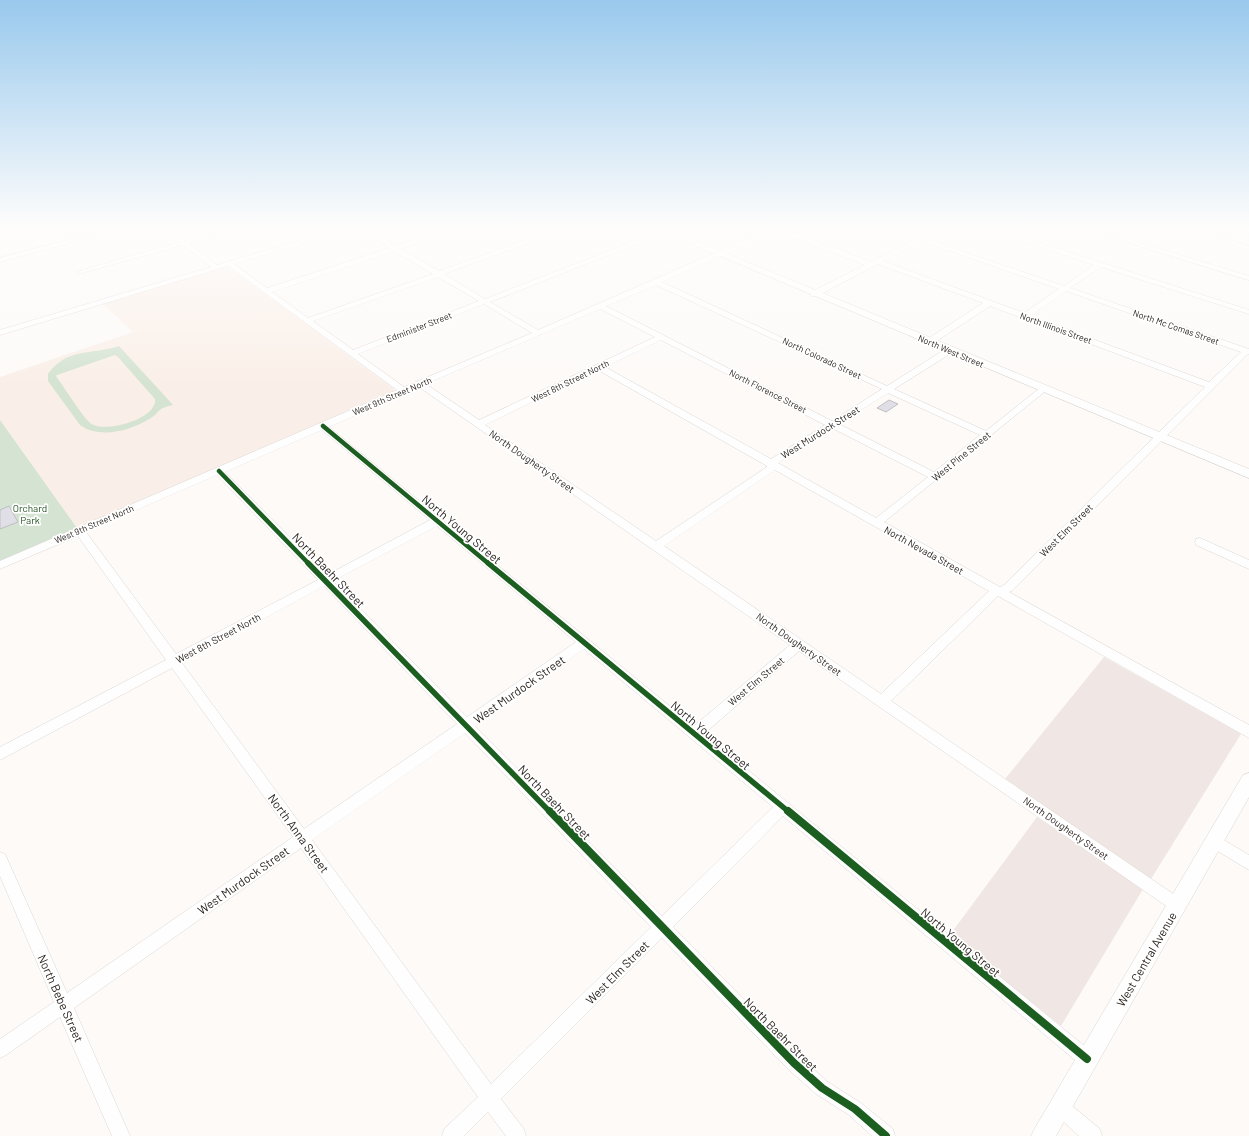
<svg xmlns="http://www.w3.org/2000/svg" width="1249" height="1136" viewBox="0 0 1249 1136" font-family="Barlow,sans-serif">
<rect width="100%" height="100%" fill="#fdfaf8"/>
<!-- built -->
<g fill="#f0e7e4">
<polygon points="1104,657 1241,734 1151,879 1005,779"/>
<polygon points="1037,817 1143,889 1061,1026 949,936"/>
</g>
<!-- education -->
<polygon fill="#faefe8" points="224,267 229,268 394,389 394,391 77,528 0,420 0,377 133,332 103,304"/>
<!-- green -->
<g fill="#d4e3d2" fill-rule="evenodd">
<path d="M119,346L173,405C169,406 164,407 161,409C157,412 154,417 149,419C130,431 100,439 80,425L48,381V374C67,347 93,355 119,346ZM115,355L118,357L155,399V403C153,408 150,412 145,415C134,423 100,433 89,422C78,410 66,390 56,376L57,375Z"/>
<polygon points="0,420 77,528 0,561"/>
</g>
<!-- building -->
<g fill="#e0dee6" stroke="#c0bfc2">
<polygon points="889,400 898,404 886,412 877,408"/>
<polygon points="9,506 18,522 0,529 0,510"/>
</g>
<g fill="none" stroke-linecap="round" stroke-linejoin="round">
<!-- minor casing -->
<g stroke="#dbd6d3" stroke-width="1">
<g id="minor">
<polygon points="12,226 23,226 8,231 5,229"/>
<polygon points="121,226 132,226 0,262 0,258"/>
<path d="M158,226H165L185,241L237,226H247L189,244L217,265L347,226H362L396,246L456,226H466L401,249L439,271L566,226H575L444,274L485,299L663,230H667V232L490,302L538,330L772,228L771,226H785L783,228L871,262L941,226H949L926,239L1064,286L1094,265L978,226H988L1249,310V314L1101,267L1070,288L1249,349V354H1248L1012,591L1009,592L1249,725V738L998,596L891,701L1182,900L1185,905L1182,910L1177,913L1172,910L799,651L704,734L1093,1053L1096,1059L1093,1065L1087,1068L1081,1065L783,816L673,927L800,1057L828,1082L861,1103L893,1129L895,1136H872L849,1115L816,1094L788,1069L662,938L501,1099L524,1129L526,1136H506L488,1112L464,1136H442L444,1129L478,1097L301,848L74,1008L130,1136H112L60,1017L6,1055L0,1058V1039L54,1002L0,876V852L5,854L67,993L293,837L172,668L0,760V747L166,660L78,536L0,569V561L397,390L228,266L0,335V330L211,267L183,245L82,273H78L76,272L179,242ZM355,228L390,248L267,288L234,264ZM777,231L865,265L811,292V296H817L878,264L983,303L926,340V344H932L990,306L1205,387L1004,585L1000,587L884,522L1048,389L1047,387H1041L986,431L894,389L953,352V348H947L887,386L662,282ZM921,241L1059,289L1024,313L883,261ZM394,251L433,274L308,318L272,292ZM438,277L479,301L353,350L313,321ZM656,285L882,389L832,421L606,306ZM1066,291L1241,352L1209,382L1030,316ZM484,304L532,333L404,387L358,354ZM600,309L655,337L479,420L426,384ZM661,340L825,425L771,459L605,367ZM598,370L767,466V467L656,541L485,425ZM419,387L790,645L694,726L329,427ZM888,393L980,435L934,472L839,424ZM832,428L928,477L876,518L778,463ZM322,430L430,520L327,575L225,472ZM775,470L989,591L881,694L664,546ZM217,475L318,580L176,654L86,532ZM437,526L576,642L467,717L333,581ZM324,586L457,724L304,829L182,663ZM584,649L773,807L662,916L475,726ZM465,733L651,927L491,1084L312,840Z"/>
<polygon points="1075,226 1085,226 1249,276 1249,280"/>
<polygon points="1186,226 1196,226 1249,241 1249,245"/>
<polygon points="1200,538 1249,560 1249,569 1196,545 1195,542 1196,539"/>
<polygon points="1214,834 1249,855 1249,870 1209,846 1207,841 1209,836"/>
<polygon points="1060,1098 1066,1101 1100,1129 1102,1136 1079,1136 1054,1113 1051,1107 1054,1101"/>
</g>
</g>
<!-- major casing -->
<g stroke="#dbd6d3" stroke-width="1">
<g id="major">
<polygon points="649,226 660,226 1249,469 1249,478"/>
<polygon points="1249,773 1249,797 1056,1136 1031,1136 1035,1128 1243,775"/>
</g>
</g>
<!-- minor -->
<use href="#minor" fill="#fffefe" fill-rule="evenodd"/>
<!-- major -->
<use href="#major" fill="#fffefe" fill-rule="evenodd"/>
<!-- cycleway-far2 casing -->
<g stroke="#fff" stroke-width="6">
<g id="cycleway-far2">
<polyline points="323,426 489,564"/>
<polyline points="219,471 309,564"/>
</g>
</g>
<!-- cycleway-far1 casing -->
<g stroke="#fff" stroke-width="8">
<g id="cycleway-far1">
<polyline points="308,563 550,812"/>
<polyline points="488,563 789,812"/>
</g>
</g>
<!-- cycleway casing -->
<g stroke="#fff" stroke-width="10">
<g id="cycleway">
<polyline points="550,811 794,1063 822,1088 855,1109 886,1136"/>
<polyline points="788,811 1087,1059"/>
</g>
</g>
<!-- cycleway-far2 -->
<use href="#cycleway-far2" stroke="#1b5e20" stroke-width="4.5"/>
<!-- cycleway-far1 -->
<use href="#cycleway-far1" stroke="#1b5e20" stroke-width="5.5"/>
<!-- cycleway -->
<use href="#cycleway" stroke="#1b5e20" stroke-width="8"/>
</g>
<!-- sky -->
<linearGradient id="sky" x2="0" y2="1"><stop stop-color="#99c9ed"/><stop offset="0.59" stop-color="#fefdfc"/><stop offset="1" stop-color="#fefdfc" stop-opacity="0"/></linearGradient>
<rect width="1249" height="385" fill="url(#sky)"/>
<g text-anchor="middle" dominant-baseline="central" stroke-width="3.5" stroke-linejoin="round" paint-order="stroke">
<!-- far-street labels -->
<g font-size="9" fill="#2b231f" stroke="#fff">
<text transform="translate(419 327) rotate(-21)">Edminister Street</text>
<text transform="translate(1176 327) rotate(19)">North Mc Comas Street</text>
<text transform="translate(1056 328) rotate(20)">North Illinois Street</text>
<text transform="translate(951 351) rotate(23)">North West Street</text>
<text transform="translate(822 358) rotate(25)">North Colorado Street</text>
<text transform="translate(570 381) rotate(-26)">West 8th Street North</text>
<text transform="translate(768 391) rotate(27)">North Florence Street</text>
<text transform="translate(392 396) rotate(-23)">West 9th Street North</text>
<text transform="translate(94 524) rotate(-23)">West 9th Street North</text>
</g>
<!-- street labels -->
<g font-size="10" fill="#2b231f" stroke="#fff">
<text transform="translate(820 432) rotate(-32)">West Murdock Street</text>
<text transform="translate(961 456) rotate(-39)">West Pine Street</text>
<text transform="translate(532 461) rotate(35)">North Dougherty Street</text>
<text transform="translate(1066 530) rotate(-45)">West Elm Street</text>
<text transform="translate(924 550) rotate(29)">North Nevada Street</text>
<text transform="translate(218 638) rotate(-28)">West 8th Street North</text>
<text transform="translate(799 644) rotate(35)">North Dougherty Street</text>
<text transform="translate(756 681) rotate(-40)">West Elm Street</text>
<text transform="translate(1066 828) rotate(35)">North Dougherty Street</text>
</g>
<!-- park labels -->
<g font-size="10" fill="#225222" stroke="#fff">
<text x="30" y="508">Orchard<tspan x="30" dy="12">Park</tspan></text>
</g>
<!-- near-street labels -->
<g font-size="12" fill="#2b231f" stroke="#fff">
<text transform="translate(462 529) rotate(40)">North Young Street</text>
<text transform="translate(329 570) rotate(46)">North Baehr Street</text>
<text transform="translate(519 689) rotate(-35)">West Murdock Street</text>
<text transform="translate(711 735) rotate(40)">North Young Street</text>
<text transform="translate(555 802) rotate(46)">North Baehr Street</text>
<text transform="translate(299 833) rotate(54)">North Anna Street</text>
<text transform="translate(243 880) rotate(-35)">West Murdock Street</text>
<text transform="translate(961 942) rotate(40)">North Young Street</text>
<text transform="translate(1146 959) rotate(-60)">West Central Avenue</text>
<text transform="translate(617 972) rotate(-45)">West Elm Street</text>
<text transform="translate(61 998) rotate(66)">North Bebe Street</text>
<text transform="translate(781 1034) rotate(45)">North Baehr Street</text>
</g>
</g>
</svg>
